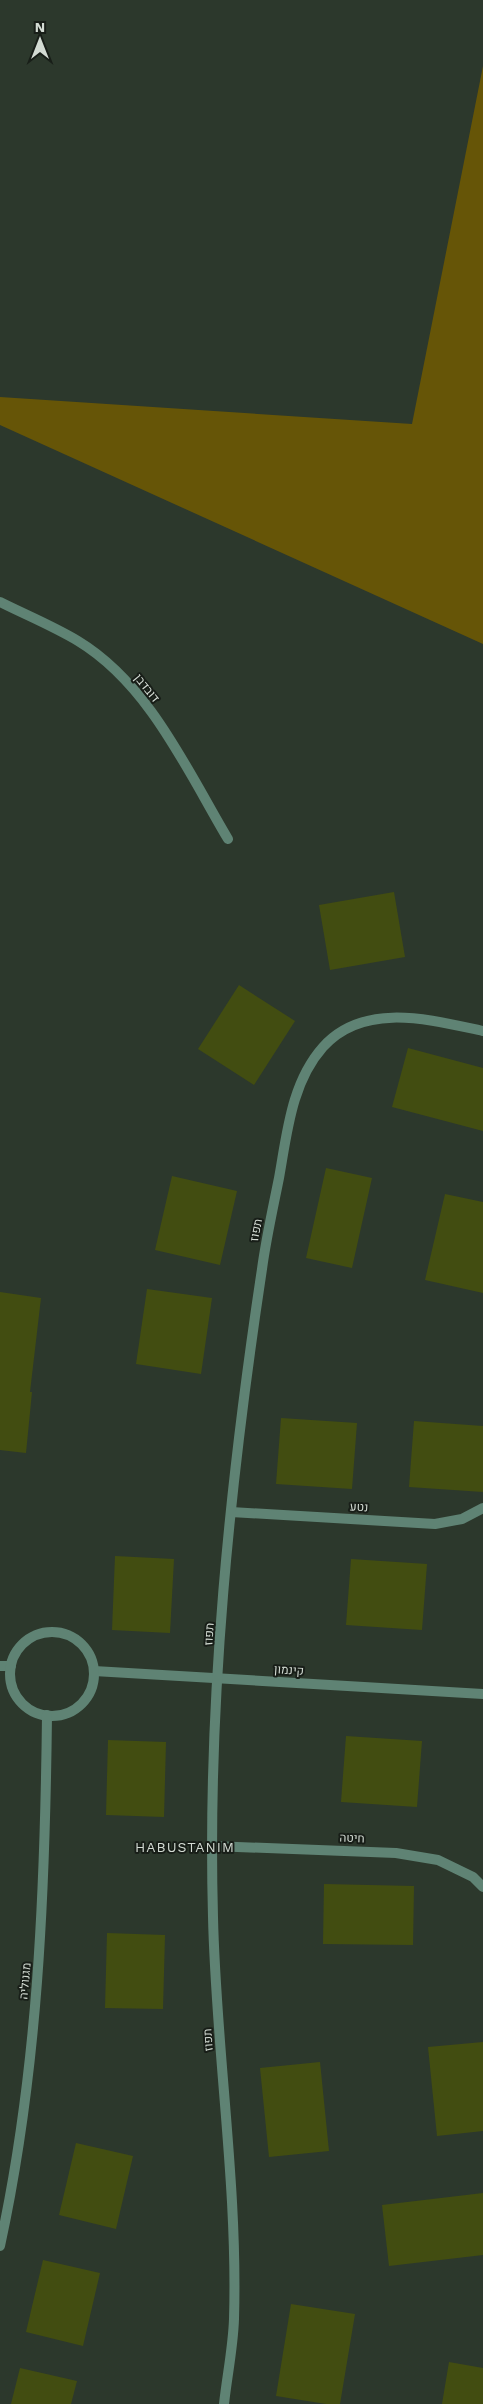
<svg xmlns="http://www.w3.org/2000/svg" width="483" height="2404" viewBox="0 0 483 2404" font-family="'Work Sans',Heebo,sans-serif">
<rect width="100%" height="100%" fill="#2c382c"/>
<!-- green -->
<polygon fill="#665507" points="483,66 483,644 0,425 0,397 412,424"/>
<!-- building -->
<g fill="#424d11">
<polygon points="394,892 405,957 330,970 319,905"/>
<polygon points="239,985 295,1021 254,1085 198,1049"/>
<polygon points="408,1048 483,1068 483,1131 392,1107"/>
<polygon points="326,1168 372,1178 352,1268 306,1258"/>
<polygon points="172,1176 237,1191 220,1265 155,1250"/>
<polygon points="445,1194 483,1202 483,1293 425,1280"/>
<polygon points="147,1289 212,1298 201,1374 136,1364"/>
<polygon points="0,1292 41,1298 30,1392 32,1392 26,1453 0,1450"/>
<polygon points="281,1418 357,1423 352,1489 276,1484"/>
<polygon points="414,1421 483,1426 483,1492 409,1487"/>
<polygon points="115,1556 174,1559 170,1633 112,1630"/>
<polygon points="351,1559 427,1564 422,1630 346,1625"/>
<polygon points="346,1736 422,1741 417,1807 341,1802"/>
<polygon points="108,1740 166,1742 164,1817 106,1815"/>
<polygon points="324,1884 414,1886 413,1945 323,1944"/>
<polygon points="107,1933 165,1935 163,2009 105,2008"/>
<polygon points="483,2042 483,2131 437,2136 428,2047"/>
<polygon points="320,2062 329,2151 269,2157 260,2068"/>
<polygon points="76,2143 133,2156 116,2229 59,2215"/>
<polygon points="483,2193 483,2255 389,2266 382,2205"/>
<polygon points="43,2260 100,2273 83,2346 26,2332"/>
<polygon points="291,2304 355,2314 340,2404 326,2404 276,2396"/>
<polygon points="449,2362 483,2368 483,2404 442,2404"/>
<polygon points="20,2368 77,2381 71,2404 11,2404"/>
</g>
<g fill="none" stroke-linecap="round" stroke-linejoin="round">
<!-- minor -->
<g stroke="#5f8374" stroke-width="10">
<path d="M0,602C26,615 53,626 78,641C149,684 187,770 228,839"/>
<polyline points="231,1512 435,1524 462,1519 483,1508"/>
<polyline points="0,1666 11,1666"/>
<polyline points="94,1671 483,1694"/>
<polyline points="212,1846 396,1853 438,1860 473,1877 483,1887"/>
<path d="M224,2404C227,2376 233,2348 234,2319C238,2185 216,2051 213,1917C207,1703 230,1481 262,1269C266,1239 273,1208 279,1178C287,1134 291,1083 323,1047C364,1001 431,1020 483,1031"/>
</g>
<!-- tertiary -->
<g stroke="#5f8374" stroke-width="10">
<circle cx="52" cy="1674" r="42"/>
<path d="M0,2246C38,2071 45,1893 47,1715"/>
</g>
</g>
<g text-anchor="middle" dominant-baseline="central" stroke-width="4" stroke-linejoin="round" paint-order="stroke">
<!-- street labels -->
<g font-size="12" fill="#d3dbd3" stroke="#181e18">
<text transform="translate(147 688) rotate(51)">דובדבן</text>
<text transform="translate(256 1230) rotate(-79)">תפוז</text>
<text transform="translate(359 1507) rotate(3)">נטע</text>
<text transform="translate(209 1634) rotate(-86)">תפוז</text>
<text transform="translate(289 1670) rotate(4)">קינמון</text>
<text transform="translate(352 1838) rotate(2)">חיטה</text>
<text transform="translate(25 1981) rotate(-85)">מגנוליה</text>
<text transform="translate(208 2040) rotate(-94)">תפוז</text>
</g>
<!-- neighbourhood labels -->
<g font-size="14" letter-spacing="1" fill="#d3dbd3" stroke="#181e18">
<text x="185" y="1847">HABUSTANIM</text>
</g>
</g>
<!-- north arrow -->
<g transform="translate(40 40)" stroke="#181e18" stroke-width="4" paint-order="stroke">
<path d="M0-4L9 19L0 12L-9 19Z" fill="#d3dbd3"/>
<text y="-8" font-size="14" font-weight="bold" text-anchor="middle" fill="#d3dbd3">N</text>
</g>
</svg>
